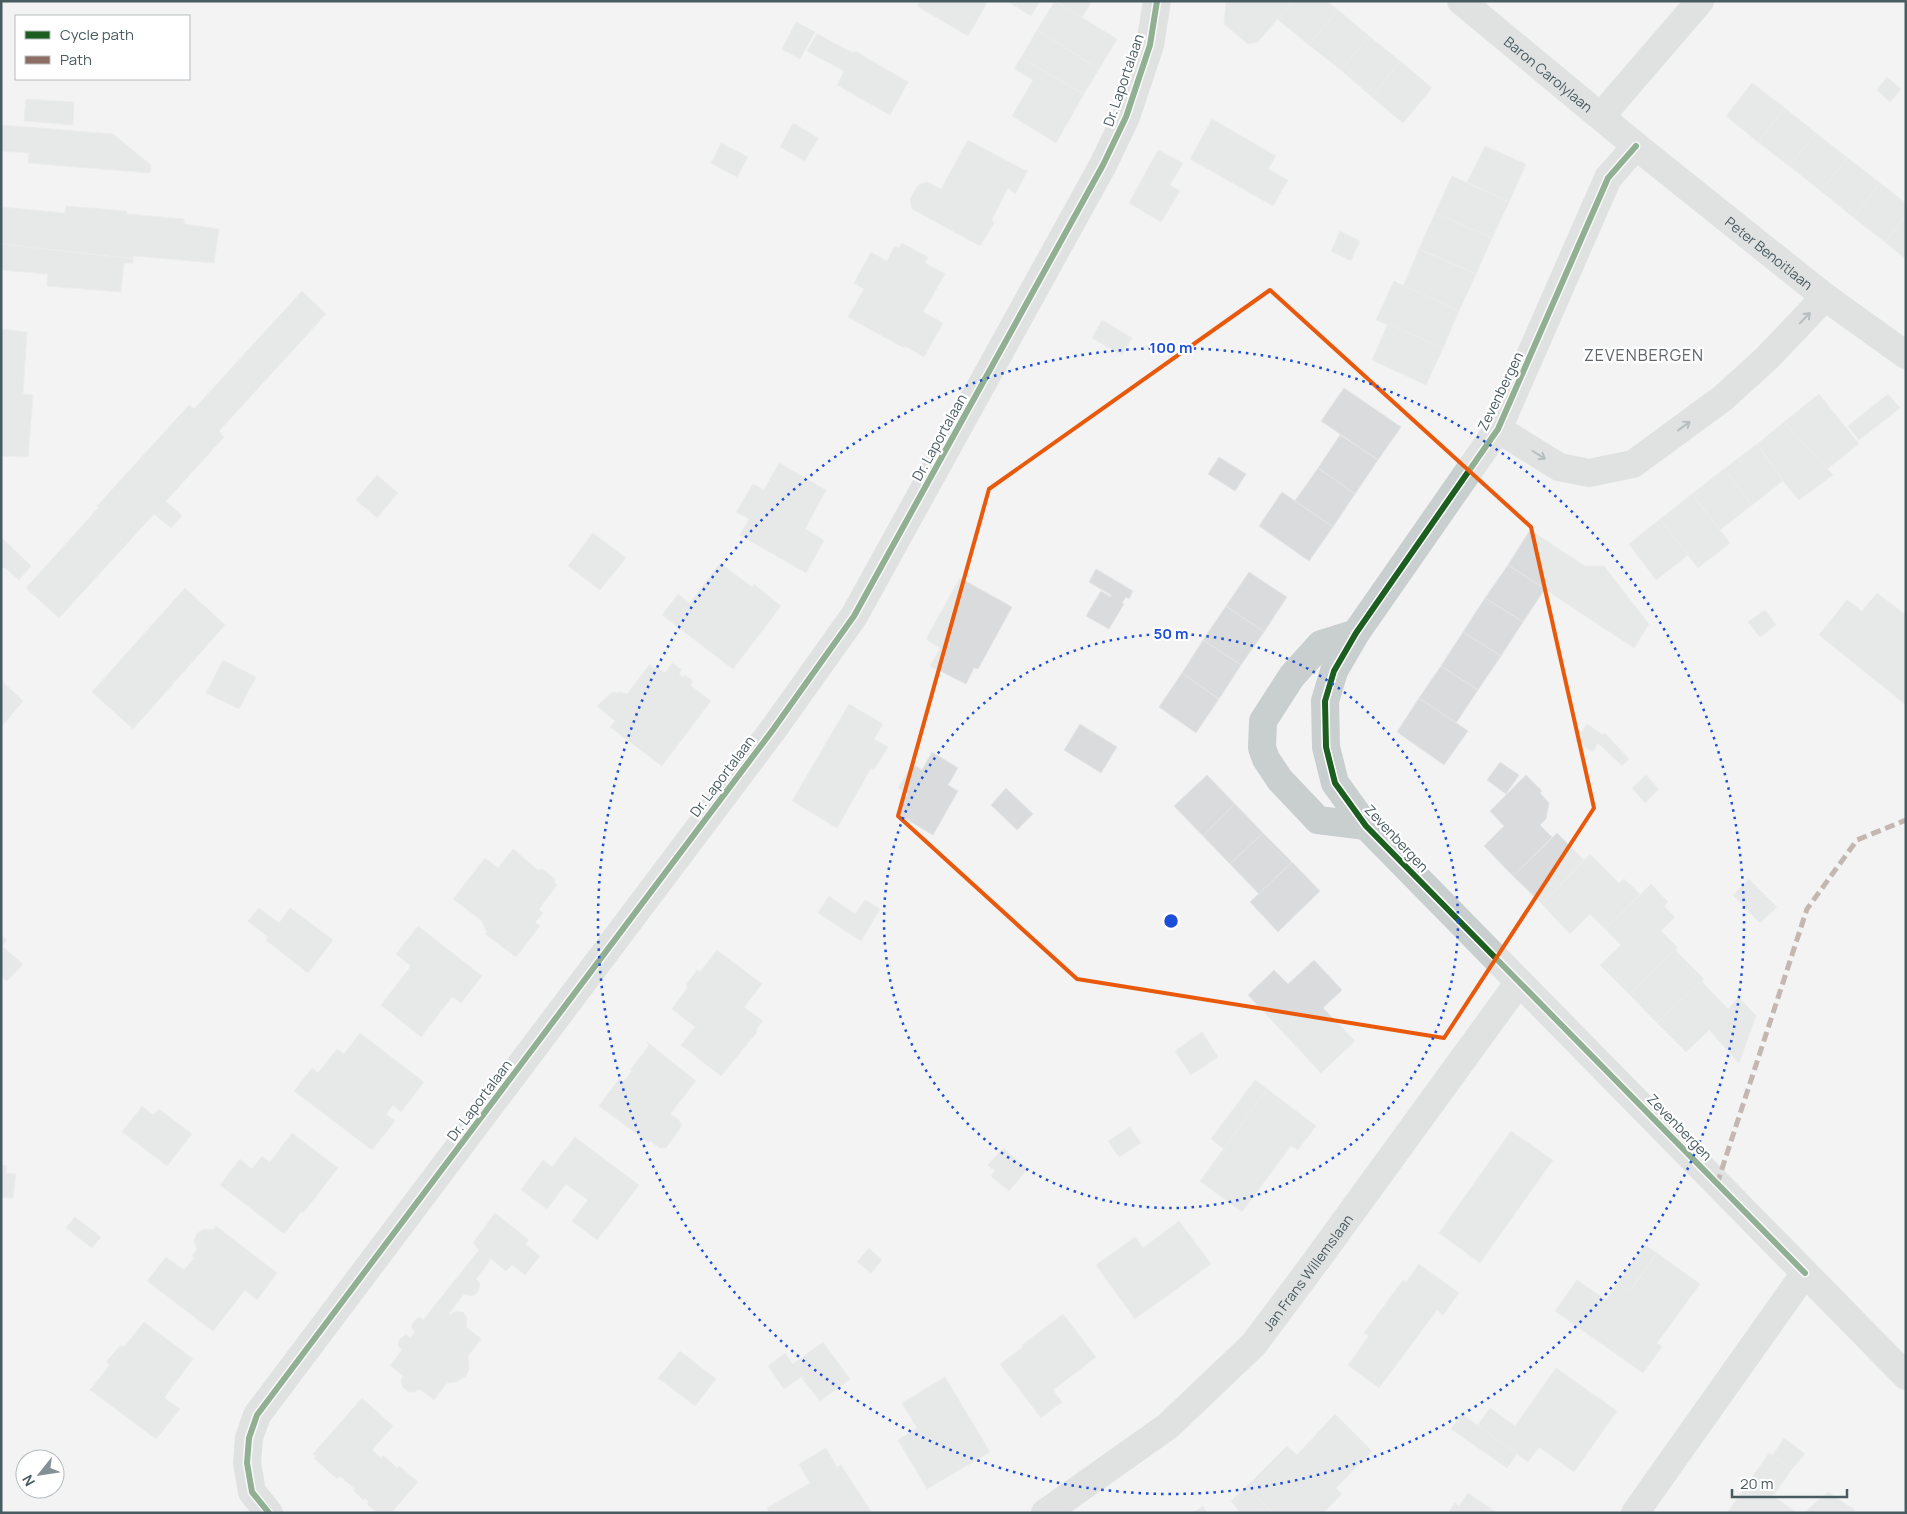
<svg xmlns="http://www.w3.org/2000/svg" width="1907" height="1514" viewBox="0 0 1907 1514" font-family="Manrope,sans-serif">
<rect width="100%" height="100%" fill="#f3f3f3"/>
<!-- building -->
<g fill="#d9dbdc" stroke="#e5e5e6">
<polygon points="920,1 983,1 987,3 968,36 917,6"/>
<polygon points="1007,1 1040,1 1031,16"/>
<polygon points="1055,1 1117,39 1099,69 1037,30"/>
<polygon points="1055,1 1092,1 1082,18"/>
<polygon points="1226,1 1293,1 1258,42 1248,44 1224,24"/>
<polygon points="1293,1 1327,1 1338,10 1309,45 1277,19"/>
<polygon points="1338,10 1369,36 1341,70 1309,45"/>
<polygon points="796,22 815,32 800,59 782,49"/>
<polygon points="1037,30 1099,69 1084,94 1021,58"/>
<polygon points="817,34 853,53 855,51 908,82 890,115 837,85 844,71 807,51"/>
<polygon points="1369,36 1400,61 1372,97 1341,70"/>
<polygon points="1021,58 1084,94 1056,143 1012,116 1033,80 1014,69"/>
<polygon points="1400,61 1432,88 1403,123 1372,97"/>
<polygon points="1887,77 1901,89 1890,102 1877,90"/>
<polygon points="1752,83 1785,108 1758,142 1726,116"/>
<polygon points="26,99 74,102 73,125 24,121"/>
<polygon points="1785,108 1816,133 1789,166 1758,142"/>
<polygon points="1212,119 1276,156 1268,169 1288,180 1273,206 1190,159"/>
<polygon points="793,123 818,138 805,161 780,147"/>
<polygon points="1,125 113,134 151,165 150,173 28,163 29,153 1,151"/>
<polygon points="1816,133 1848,158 1821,191 1789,166"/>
<polygon points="968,140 1024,170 1028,170 1015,194 1008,188 992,219 994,223 980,246 912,209 910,199 918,185 927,182 941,189"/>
<polygon points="721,143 748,157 737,177 711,163"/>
<polygon points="1485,146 1526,164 1509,202 1467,182"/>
<polygon points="1158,150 1183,163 1170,185 1180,191 1161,222 1129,203"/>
<polygon points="1848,158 1880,183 1854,218 1821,191"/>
<polygon points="1452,176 1509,202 1492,238 1435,213"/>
<polygon points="1880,183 1906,203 1906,215 1885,242 1854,218"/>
<polygon points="66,206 126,211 127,214 184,219 184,224 219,229 214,263 134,256 133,259 1,244 1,207 65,213"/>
<polygon points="1435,213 1492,238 1476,274 1419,249"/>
<polygon points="1906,215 1906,259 1885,242"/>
<polygon points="1340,231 1360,241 1351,261 1331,251"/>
<polygon points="902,243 928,257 925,263 945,274 923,312 943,323 924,357 905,346 904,348 848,317 864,289 854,283 871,252 887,261 895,246 899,248"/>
<polygon points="1,244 133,259 133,263 124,263 121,292 47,286 48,274 1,270"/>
<polygon points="1419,249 1476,274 1459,311 1403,286"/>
<polygon points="1394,281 1459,311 1443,348 1376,320"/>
<polygon points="302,291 326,314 219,431 224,437 166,501 182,516 171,528 154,514 59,618 26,588 99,507 97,506 189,405 194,409"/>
<polygon points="1102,320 1132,338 1122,355 1092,338"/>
<polygon points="1388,324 1443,348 1426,385 1372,360"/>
<polygon points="1,329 27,332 23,394 33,395 28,457 1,456"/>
<polygon points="1344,388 1401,427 1378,460 1321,421"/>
<polygon points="1819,394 1859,444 1827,469 1784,422"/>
<polygon points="1888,394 1900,408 1859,440 1848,426"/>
<polygon points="1784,422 1833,475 1799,500 1783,481 1757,444"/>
<polygon points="1340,435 1378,460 1355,494 1318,468"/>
<polygon points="1757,444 1783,481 1752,505 1724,469"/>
<polygon points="1219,457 1246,474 1235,491 1208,474"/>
<polygon points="779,463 826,490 805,529 824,540 806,573 740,535 749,519 736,512 753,484 764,490"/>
<polygon points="1318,468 1355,494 1333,527 1295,501"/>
<polygon points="1724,469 1752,505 1720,530 1692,494"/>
<polygon points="377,475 398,493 377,518 356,500"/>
<polygon points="1282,492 1333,527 1309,561 1259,526"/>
<polygon points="1692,494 1730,543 1698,568 1660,519"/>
<polygon points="1660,519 1688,555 1656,580 1629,544"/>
<polygon points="1530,530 1585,566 1604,566 1649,624 1634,648 1508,565"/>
<polygon points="593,533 626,558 600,590 568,566"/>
<polygon points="1,537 31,566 19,580 4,567 1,570"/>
<polygon points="720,563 752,587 754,584 781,606 733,669 662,615 678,594 690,603"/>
<polygon points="1508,565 1545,589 1523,622 1485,598"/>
<polygon points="1096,569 1133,591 1129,599 1126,597 1122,603 1124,604 1109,629 1086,616 1101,591 1111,597 1111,595 1089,582"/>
<polygon points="1249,572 1287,597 1264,632 1226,606"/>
<polygon points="960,578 1012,607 978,669 974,668 966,684 930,666 940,648 928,641 927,637"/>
<polygon points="185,588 225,625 133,729 92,692"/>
<polygon points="1877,593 1906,615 1906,705 1819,635 1847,600 1862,611"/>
<polygon points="1485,598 1523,622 1501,656 1463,632"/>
<polygon points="1226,606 1264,632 1241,665 1203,640"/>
<polygon points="1765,610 1776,625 1760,637 1748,622"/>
<polygon points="1463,632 1501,656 1478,690 1441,666"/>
<polygon points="1203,640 1241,665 1219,699 1182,673"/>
<polygon points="223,660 256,677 239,709 206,693"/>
<polygon points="672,663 682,670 679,674 683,677 685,675 693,681 690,685 711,701 662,766 610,727 615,721 597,706 611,693 621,692 627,694 650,664 654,669 656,667 665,673"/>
<polygon points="1441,666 1478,690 1456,723 1419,698"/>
<polygon points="1182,673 1219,699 1196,733 1159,707"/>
<polygon points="1,678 4,681 3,682 23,701 2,726"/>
<polygon points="1419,698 1468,731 1444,765 1397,732"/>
<polygon points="849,704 883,724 874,739 888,747 874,770 871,768 837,828 792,801"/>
<polygon points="1080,724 1117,747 1101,773 1064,750"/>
<polygon points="1587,724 1603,735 1605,733 1629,759 1622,766 1598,743 1593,752 1576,741"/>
<polygon points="932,752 958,768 948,785 958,791 933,835 896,813 908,794 898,788 913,764 922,770"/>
<polygon points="1500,762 1519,775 1506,794 1487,780"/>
<polygon points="1207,775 1235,804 1203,836 1174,806"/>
<polygon points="1526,775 1542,791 1540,793 1549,803 1546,819 1540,825 1552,837 1513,876 1484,846 1504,826 1490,811"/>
<polygon points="1646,775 1659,789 1645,803 1632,788"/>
<polygon points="1006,788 1033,814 1017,830 991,805"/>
<polygon points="1235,804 1263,833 1230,864 1203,836"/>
<polygon points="1263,833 1292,862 1259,894 1230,864"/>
<polygon points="1557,833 1584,860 1542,904 1513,876"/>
<polygon points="513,849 538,870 542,869 555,879 555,883 557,885 539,909 543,913 535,922 540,926 516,957 485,934 487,932 481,920 453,899 485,858 498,868"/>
<polygon points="1590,854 1619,883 1624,879 1640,894 1605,929 1590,914 1570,934 1542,904"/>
<polygon points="1292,862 1320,891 1278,932 1250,902"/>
<polygon points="1749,879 1777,907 1760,923 1733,895"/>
<polygon points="1651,884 1668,902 1664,906 1675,917 1661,931 1678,948 1629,994 1600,965 1621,945 1605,929"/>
<polygon points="829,896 855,914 865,900 880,909 861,941 818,913"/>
<polygon points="259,908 279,923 290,908 333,940 308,973 266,940 268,937 248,921"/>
<polygon points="418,926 482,976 461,1003 452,997 421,1037 381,1005 411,966 396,954"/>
<polygon points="1,935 7,940 2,946 23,964 7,981 1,977"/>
<polygon points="717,950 762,984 744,1007 763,1021 756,1030 757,1032 721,1076 681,1045 695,1027 672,1009 688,987 686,985 697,970 700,972"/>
<polygon points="1675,950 1704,979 1657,1023 1629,994"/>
<polygon points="1314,960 1342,990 1323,1008 1355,1041 1321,1073 1248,995 1274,970 1288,984"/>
<polygon points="1701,981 1728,1009 1739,997 1756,1016 1739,1063 1709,1030 1686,1052 1657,1023"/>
<polygon points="1202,1032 1218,1057 1191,1075 1175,1051"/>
<polygon points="360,1033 424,1082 401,1112 393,1105 386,1114 395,1121 372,1150 294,1091 312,1068 318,1073 337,1049 344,1054"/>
<polygon points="647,1042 696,1081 670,1114 679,1120 682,1126 666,1148 660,1148 650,1141 649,1143 599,1106 619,1079 623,1082 632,1071 630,1070 649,1046"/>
<polygon points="1255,1080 1267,1089 1224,1149 1211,1139"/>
<polygon points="1267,1089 1316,1126 1298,1150 1291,1146 1242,1212 1200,1181"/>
<polygon points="142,1106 153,1115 159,1109 192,1134 167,1166 122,1132"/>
<polygon points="1130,1127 1141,1143 1119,1157 1108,1141"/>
<polygon points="1511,1131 1553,1160 1480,1263 1439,1233"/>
<polygon points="292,1133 338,1168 303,1213 302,1211 284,1234 220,1185 240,1159 252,1169 262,1156 270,1162"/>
<polygon points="575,1137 639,1185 597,1240 572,1221 588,1200 566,1184 547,1209 521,1190 543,1160 552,1167"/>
<polygon points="1003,1148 1028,1169 1009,1191 991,1176 995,1171 988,1165"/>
<polygon points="1,1165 7,1166 6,1173 16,1174 13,1198 1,1197"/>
<polygon points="495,1213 529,1240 525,1244 540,1256 525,1275 512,1265 506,1271 491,1259 476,1279 480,1284 478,1292 472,1296 464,1294 449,1314 450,1315 456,1311 463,1312 467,1318 466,1327 481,1339 468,1356 469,1369 466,1376 456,1382 447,1383 434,1400 420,1389 414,1392 408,1392 402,1386 401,1379 403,1376 390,1365 402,1350 398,1346 399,1340 406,1334 410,1338 415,1332 411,1327 414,1321 420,1317 423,1320 479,1250 473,1243"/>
<polygon points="75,1217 101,1237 92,1248 66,1228"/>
<polygon points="1179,1221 1211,1264 1135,1319 1096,1265 1135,1237 1143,1248"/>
<polygon points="216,1226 277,1273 257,1300 245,1290 213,1331 147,1281 166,1257 184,1270 195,1257 192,1256 197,1249 194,1241 197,1233 204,1229 213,1230"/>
<polygon points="1645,1245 1657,1253 1630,1291 1618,1283"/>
<polygon points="869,1248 882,1260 871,1273 857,1262"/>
<polygon points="1657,1253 1700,1284 1657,1343 1662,1347 1643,1373 1555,1311 1577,1280 1606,1300 1618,1283 1630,1291"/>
<polygon points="1419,1264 1459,1293 1443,1315 1437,1310 1379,1388 1348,1365 1369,1336 1364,1333 1403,1280 1406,1282"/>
<polygon points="1063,1314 1096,1357 1053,1390 1062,1402 1041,1418 1000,1364 1023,1347 1022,1345"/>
<polygon points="144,1322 193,1359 164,1398 180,1409 156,1439 90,1390 109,1366 107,1361 120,1346 125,1346"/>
<polygon points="823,1342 850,1379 820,1401 801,1377 784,1389 768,1366 785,1353 793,1364"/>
<polygon points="680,1351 716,1379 695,1406 658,1378"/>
<polygon points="1556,1368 1617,1411 1574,1472 1539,1447 1528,1462 1477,1426 1490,1408 1515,1426"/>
<polygon points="945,1377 990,1452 927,1489 898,1440 917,1428 902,1403"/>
<polygon points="362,1398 393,1426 372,1450 381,1458 383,1455 397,1468 399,1466 418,1482 391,1513 377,1513 367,1504 369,1502 365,1498 363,1500 354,1491 355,1489 340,1476 337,1479 314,1458 316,1456 313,1454"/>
<polygon points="1335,1414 1372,1451 1336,1488 1342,1494 1323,1513 1273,1513 1246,1487 1287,1446 1297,1455"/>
<polygon points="1462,1414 1517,1454 1507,1468 1451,1429"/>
<polygon points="1784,1438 1805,1454 1792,1469 1772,1456"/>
<polygon points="826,1448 837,1467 841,1465 872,1513 770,1513 767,1508 810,1483 799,1464"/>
<polygon points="1769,1453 1792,1469 1773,1496 1797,1513 1727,1513"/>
<polygon points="1246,1487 1273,1513 1241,1513 1231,1501"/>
<polygon points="1828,1492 1855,1510 1852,1513 1804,1513"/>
<polygon points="1468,1493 1497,1513 1448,1513 1455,1503 1459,1506"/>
<polygon points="1203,1506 1207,1513 1193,1513"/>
</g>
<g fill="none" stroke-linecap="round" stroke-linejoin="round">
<!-- minor -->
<g stroke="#c9cecf" stroke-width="28">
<path id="s1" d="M1461,1L1636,146L1825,297L1906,355"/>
<polyline points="1601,116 1700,1"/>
<polyline points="1636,146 1608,178 1498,429 1356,633 1334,671 1325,701 1326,747 1335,783 1366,826 1805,1273"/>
<polyline points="1498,429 1559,467 1589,473 1633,464 1723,398 1767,358 1825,297"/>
<polyline points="1356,633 1321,644 1292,676 1263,721 1262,748 1266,759 1280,780 1318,820 1366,826"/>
<polyline points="269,1513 252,1492 247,1463 249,1438 257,1415 772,731 854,616 1103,165 1126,117 1150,45 1157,1"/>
<path id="s2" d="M1045,1513L1168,1426L1254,1344L1316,1261L1519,982"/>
<polyline points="1635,1513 1805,1273 1906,1376"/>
</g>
<!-- quiet -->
<polyline stroke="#8d6e63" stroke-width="5" stroke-dasharray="10 5" stroke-linecap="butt" points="1717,1184 1807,909 1857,840 1906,820"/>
<!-- cycleway casing -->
<g stroke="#fff" stroke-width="9">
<g id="cycleway">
<polyline points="1636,146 1608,178 1498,429 1356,633 1334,671 1325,701 1326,747 1335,783 1366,826 1805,1273"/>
<polyline points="269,1513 252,1492 247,1463 249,1438 257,1415 772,731 854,616 1103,165 1126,117 1150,45 1157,1"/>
</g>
</g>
<!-- cycleway -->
<use href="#cycleway" stroke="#1b5e20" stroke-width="6"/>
</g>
<!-- one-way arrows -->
<defs><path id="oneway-shaft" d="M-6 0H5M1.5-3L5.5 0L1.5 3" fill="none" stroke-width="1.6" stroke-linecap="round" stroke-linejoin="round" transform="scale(1.25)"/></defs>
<g stroke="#6f7e82">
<use href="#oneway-shaft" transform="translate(1805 318) rotate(-46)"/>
<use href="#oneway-shaft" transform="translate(1684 426) rotate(-36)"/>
<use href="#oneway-shaft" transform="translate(1539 455) rotate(32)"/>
</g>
<!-- marked area -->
<path d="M0 0H1907V1514H0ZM1270,290L1531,527L1594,808L1444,1038L1077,979L898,816L989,489Z" fill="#f3f3f3" fill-opacity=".55" fill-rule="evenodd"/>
<path fill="none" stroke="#e8590c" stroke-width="4" stroke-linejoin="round" d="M1270,290L1531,527L1594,808L1444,1038L1077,979L898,816L989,489Z"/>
<!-- distance rings -->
<g fill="none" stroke="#1d4ed8" stroke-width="2.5" stroke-dasharray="2.5 5">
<circle cx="1171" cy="921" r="287"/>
<circle cx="1171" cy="921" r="573"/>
</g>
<g text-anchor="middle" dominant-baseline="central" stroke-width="4.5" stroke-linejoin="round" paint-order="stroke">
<!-- street labels -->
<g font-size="14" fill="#485b61" stroke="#fff">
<text stroke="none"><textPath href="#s1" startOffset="114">Baron Carolylaan</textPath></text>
<text transform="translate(1123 80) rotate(-71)">Dr. Laportalaan</text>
<text stroke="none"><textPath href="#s1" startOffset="398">Peter Benoitlaan</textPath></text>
<text transform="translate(1500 391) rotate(-64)">Zevenbergen</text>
<text transform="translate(939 437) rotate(-61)">Dr. Laportalaan</text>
<text transform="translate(722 776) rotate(-53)">Dr. Laportalaan</text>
<text transform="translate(1397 838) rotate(47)">Zevenbergen</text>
<text transform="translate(479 1100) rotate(-53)">Dr. Laportalaan</text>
<text transform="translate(1680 1127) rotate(46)">Zevenbergen</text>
<text stroke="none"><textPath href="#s2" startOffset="359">Jan Frans Willemslaan</textPath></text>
</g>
<!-- quarter labels -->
<g font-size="16" letter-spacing="1" fill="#5e6468" stroke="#fff">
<text x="1644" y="355">ZEVENBERGEN</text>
</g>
</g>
<circle cx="1171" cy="921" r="8" fill="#1d4ed8" stroke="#fff" stroke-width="2.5"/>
<g font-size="15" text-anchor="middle" font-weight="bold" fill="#1d4ed8" stroke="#fff" stroke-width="4.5" stroke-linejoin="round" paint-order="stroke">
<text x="1171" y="353">100 m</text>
<text x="1171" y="639">50 m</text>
</g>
<!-- border -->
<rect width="1907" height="1514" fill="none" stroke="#485b61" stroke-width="5"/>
<!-- legend -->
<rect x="15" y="15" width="175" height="65" fill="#ffffff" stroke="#b6bdc0"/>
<rect x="25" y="31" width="25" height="8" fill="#1b5e20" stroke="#b6bdc0"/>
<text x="60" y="40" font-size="15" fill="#485b61">Cycle path</text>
<rect x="25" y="56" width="25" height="8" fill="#8d6e63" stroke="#b6bdc0"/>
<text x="60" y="65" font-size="15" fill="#485b61">Path</text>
<!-- north arrow -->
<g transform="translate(40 1474) rotate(240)"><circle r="24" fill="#ffffff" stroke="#b6bdc0"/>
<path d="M0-4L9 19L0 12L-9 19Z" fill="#849094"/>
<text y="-8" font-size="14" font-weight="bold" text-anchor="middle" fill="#485b61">N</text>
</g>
<!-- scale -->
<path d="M1732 1489v8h115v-8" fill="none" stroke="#485b61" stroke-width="2.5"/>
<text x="1740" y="1489" font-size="15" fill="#485b61" stroke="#ffffff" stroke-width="4" paint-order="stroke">20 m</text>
</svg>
